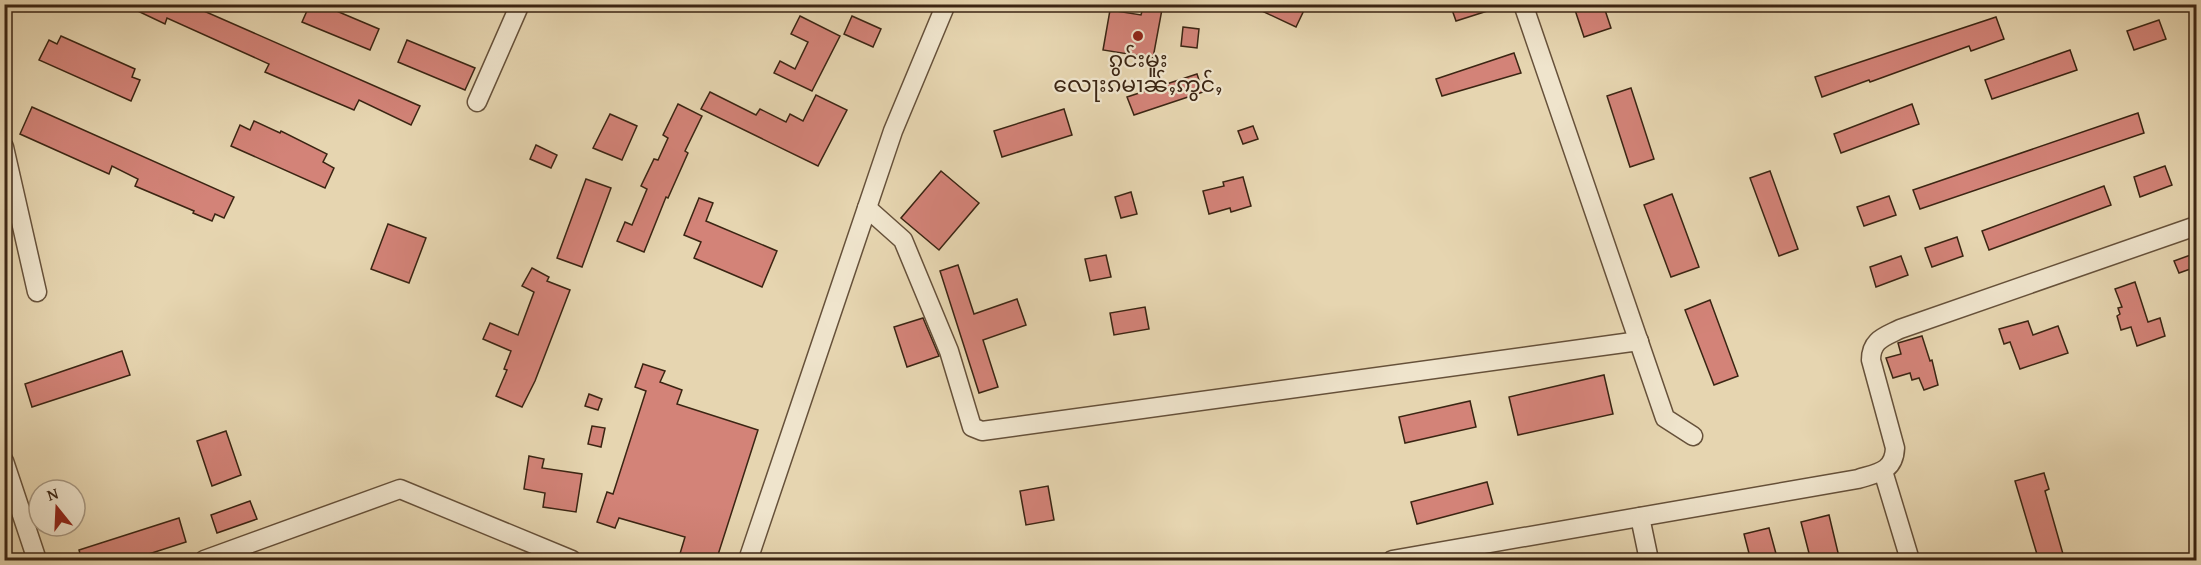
<svg xmlns="http://www.w3.org/2000/svg" width="2201" height="565" viewBox="0 0 2201 565" font-family="'Gentium Book Plus','Noto Sans Myanmar',serif">
<rect width="100%" height="100%" fill="#e6d5b0"/>
<filter id="stains"><feTurbulence type="fractalNoise" baseFrequency=".00333" numOctaves="4"/><feColorMatrix values="0 0 0 0 .2 0 0 0 0 .09 0 0 0 0 .02 0 0 0 .5 -.17"/></filter>
<radialGradient id="worn" r=".72"><stop offset=".6" stop-color="#630" stop-opacity="0"/><stop offset="1" stop-color="#630" stop-opacity=".3"/></radialGradient>
<!-- building -->
<g fill="#d38378" stroke="#3b2513" stroke-width="1.5">
<polygon points="123,4 188,4 420,106 411,125 359,100 354,110 265,72 269,64 167,18 165,24"/>
<polygon points="310,4 320,4 379,29 370,50 302,22"/>
<polygon points="1144,4 1163,4 1153,58 1103,50 1110,10 1141,15"/>
<polygon points="1247,4 1307,4 1296,27"/>
<polygon points="1450,4 1499,4 1500,7 1456,21"/>
<polygon points="1573,4 1603,4 1611,28 1584,37"/>
<polygon points="800,16 840,36 812,91 774,73 780,61 795,69 808,42 791,34"/>
<polygon points="852,16 881,29 873,47 844,34"/>
<polygon points="1996,17 2004,39 1971,51 1969,46 1870,82 1869,80 1822,97 1815,77"/>
<polygon points="2159,20 2166,39 2134,50 2127,31"/>
<polygon points="1183,27 1199,29 1197,48 1181,46"/>
<polygon points="61,36 135,69 132,77 140,80 131,101 39,60 49,40 57,44"/>
<polygon points="407,40 475,68 465,90 398,62"/>
<polygon points="2070,50 2077,70 1992,99 1985,80"/>
<polygon points="1514,53 1521,73 1442,96 1436,79"/>
<polygon points="1197,74 1203,92 1134,115 1127,97"/>
<polygon points="1631,88 1654,159 1630,167 1607,96"/>
<polygon points="710,92 756,115 760,109 786,122 790,114 803,121 816,95 847,110 818,166 701,109"/>
<polygon points="678,104 702,116 685,151 688,153 668,198 666,197 644,252 617,241 625,222 632,225 647,189 641,186 654,159 658,160 668,138 663,135"/>
<polygon points="1912,104 1919,124 1841,153 1834,134"/>
<polygon points="32,107 234,197 224,218 215,214 212,221 193,213 194,211 135,186 138,179 112,166 109,174 20,134"/>
<polygon points="1064,109 1072,135 1002,157 994,131"/>
<polygon points="2138,113 2144,133 1920,209 1913,190"/>
<polygon points="610,114 637,126 622,160 593,148"/>
<polygon points="254,121 280,133 281,131 327,154 323,162 334,168 325,188 231,146 240,125 250,130"/>
<polygon points="1253,126 1258,139 1243,144 1238,131"/>
<polygon points="536,145 557,155 551,168 530,159"/>
<polygon points="2165,166 2172,185 2140,197 2134,177"/>
<polygon points="941,171 979,203 939,250 901,218"/>
<polygon points="1770,171 1798,249 1779,256 1750,178"/>
<polygon points="1243,177 1251,206 1231,212 1230,208 1209,214 1203,191 1224,186 1223,182"/>
<polygon points="586,179 611,188 582,267 557,258"/>
<polygon points="2104,186 2111,205 1989,250 1982,231"/>
<polygon points="1131,192 1137,214 1121,218 1115,197"/>
<polygon points="1672,194 1699,267 1671,277 1644,205"/>
<polygon points="1889,196 1896,215 1864,226 1857,207"/>
<polygon points="699,198 713,203 706,221 777,251 762,287 694,258 701,242 684,235"/>
<polygon points="388,224 426,238 409,283 371,269"/>
<polygon points="1957,237 1963,256 1932,267 1925,248"/>
<polygon points="2196,253 2196,267 2179,273 2174,261"/>
<polygon points="1106,255 1111,277 1090,281 1085,259"/>
<polygon points="1901,256 1908,275 1876,287 1870,267"/>
<polygon points="958,265 974,314 1017,299 1026,325 983,340 998,387 979,393 940,271"/>
<polygon points="532,268 549,277 547,281 570,290 535,381 522,407 496,396 507,370 504,369 511,351 483,339 490,323 518,335 534,292 522,286"/>
<polygon points="2135,282 2148,322 2160,318 2165,336 2137,346 2131,327 2121,330 2117,316 2120,314 2118,308 2122,307 2115,289"/>
<polygon points="1710,300 1738,376 1714,385 1685,310"/>
<polygon points="1145,307 1149,329 1114,335 1110,313"/>
<polygon points="923,318 939,356 907,367 894,327"/>
<polygon points="2028,321 2033,335 2058,326 2068,353 2020,369 2010,342 2004,344 1999,329"/>
<polygon points="1922,336 1930,361 1932,360 1938,385 1924,390 1919,378 1912,380 1910,373 1893,378 1886,358 1901,354 1898,343"/>
<polygon points="122,351 130,375 32,407 25,384"/>
<polygon points="643,364 665,371 660,382 682,390 677,404 758,430 716,561 693,561 679,557 685,537 619,518 615,528 597,522 607,492 613,494 646,391 635,387"/>
<polygon points="1604,375 1613,414 1518,435 1509,397"/>
<polygon points="589,394 602,399 598,410 585,406"/>
<polygon points="1470,401 1476,427 1405,443 1399,417"/>
<polygon points="592,426 605,428 601,447 588,444"/>
<polygon points="226,431 241,475 212,486 197,441"/>
<polygon points="529,456 544,459 542,468 582,474 576,512 543,507 545,493 524,489"/>
<polygon points="2044,473 2049,489 2045,491 2065,561 2039,561 2015,481"/>
<polygon points="1487,482 1493,504 1417,524 1411,502"/>
<polygon points="1048,486 1054,520 1026,525 1020,491"/>
<polygon points="250,501 257,519 217,533 211,515"/>
<polygon points="1829,515 1840,561 1811,561 1801,522"/>
<polygon points="179,518 186,542 127,561 82,561 79,550"/>
<polygon points="1769,528 1778,561 1751,561 1744,534"/>
</g>
<g fill="none" stroke-linecap="round" stroke-linejoin="round">
<!-- minor casing -->
<g stroke="#66513a" stroke-width="21">
<g id="minor">
<polyline points="1523,4 1665,418 1693,436"/>
<polyline points="477,102 520,4"/>
<polyline points="4,147 37,292"/>
<polyline points="867,208 903,240 949,351 972,427 982,431 1639,341"/>
<polyline points="4,461 37,560"/>
<polyline points="1883,471 1910,560"/>
<polyline points="1640,517 1649,560"/>
<polyline points="204,560 400,489 572,560"/>
<polyline points="748,560 893,131 946,4"/>
<path d="M1392,560L1858,479C1877,473 1894,472 1895,448L1871,360C1871,340 1884,337 1900,329L2196,226"/>
</g>
</g>
<!-- minor -->
<use href="#minor" stroke="#efe4cc" stroke-width="18"/>
</g>
<!-- markers -->
<circle fill="#8f2418" stroke="#efe4cc" stroke-width="2" cx="1138" cy="36" r="6"/>
<g text-anchor="middle" dominant-baseline="central" stroke-width="4.5" stroke-linejoin="round" paint-order="stroke">
<!-- poi labels -->
<g font-size="22" fill="#3b2513" stroke="#efe4cc">
<text x="1138" y="59">ၵွင်းမူး<tspan x="1138" dy="25">လေႃးၵမၢၼ်ႇဢွင်ႇ</tspan></text>
</g>
</g>
<!-- margin -->
<rect width="2201" height="565" fill="none" stroke="#e6d5b0" stroke-width="24"/>
<rect x="6" y="6" width="2189" height="553" fill="none" stroke="#3b2513" stroke-width="3"/>
<rect x="12" y="12" width="2177" height="541" fill="none" stroke="#3b2513" stroke-width="1.5"/>
<!-- north arrow -->
<g transform="translate(57 508) rotate(342)"><circle r="28" fill="#efe4cc" stroke="#a79882" stroke-width="1.5"/>
<path d="M0-4.5L10 22L0 15L-10 22Z" fill="#8f2418"/>
<text y="-9" font-size="16" font-weight="bold" text-anchor="middle" fill="#3b2513">N</text>
</g>
<rect width="100%" height="100%" filter="url(#stains)"/>
<rect width="100%" height="100%" fill="url(#worn)"/>
</svg>
